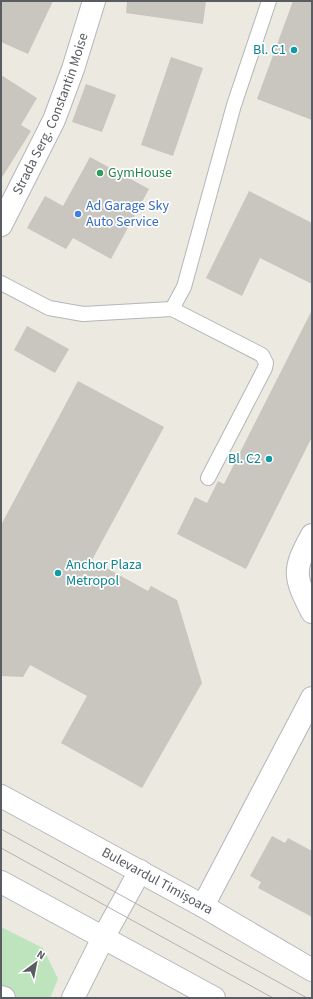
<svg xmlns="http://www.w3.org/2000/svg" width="313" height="999" viewBox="0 0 313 999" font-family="'Source Sans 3',sans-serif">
<rect width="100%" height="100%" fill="#ece9e0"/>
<!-- green -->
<polygon fill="#bde4bc" points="1,927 43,948 58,979 50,998 1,998"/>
<!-- building -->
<g fill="#c9c5bf">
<polygon points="1,1 53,1 28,54 1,42"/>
<polygon points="127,1 206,1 203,24 126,13"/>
<polygon points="293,1 312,1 312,120 257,99"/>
<polygon points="171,57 203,68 173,156 141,145"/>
<polygon points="1,75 37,98 21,125 31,131 1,179"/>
<polygon points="86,84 116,95 102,132 72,122"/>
<polygon points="90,157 149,189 111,259 73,238 66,249 27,228 45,196 63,206"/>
<polygon points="249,191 312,223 312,284 260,258 242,296 206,278"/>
<polygon points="312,310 312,437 246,569 177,534 195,497 207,503 218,481 224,484"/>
<polygon points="27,326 69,349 55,373 14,350"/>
<polygon points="78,381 164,427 92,560 148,591 151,586 177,600 202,683 142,788 61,743 87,696 30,665 23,677 1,676 1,525"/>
<polygon points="272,836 285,843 288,838 312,851 312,917 258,888 261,882 250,876"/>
</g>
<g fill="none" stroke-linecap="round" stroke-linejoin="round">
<!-- service casing -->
<g stroke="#b3b6bb" stroke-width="16">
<g id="service">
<polyline points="1,283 49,308 83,314 172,309 262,355 266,363 265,368 208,478"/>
<polyline points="172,309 184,287 234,105 269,1"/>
</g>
</g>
<!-- minor casing -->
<g stroke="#b3b6bb" stroke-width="24">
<g id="minor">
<path id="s1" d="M1,225L54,120L73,69L94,1"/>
<path d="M312,535C292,571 294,576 312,612"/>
<polyline points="203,906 312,698"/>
<polyline points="1,997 4,998"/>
<polyline points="73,998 103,938"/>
</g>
</g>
<!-- secondary casing -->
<g stroke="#b4b7bd" stroke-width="24">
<g id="secondary">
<path id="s2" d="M1,796L203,906L312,970"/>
<polyline points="1,882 214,998"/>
<polyline points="103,938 140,871"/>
</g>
</g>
<!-- service -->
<use href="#service" stroke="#fff" stroke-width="14"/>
<!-- minor -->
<use href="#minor" stroke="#fff" stroke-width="22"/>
<!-- secondary -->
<use href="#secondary" stroke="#fff" stroke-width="22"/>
<!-- tram -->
<g stroke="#b1b2b2" stroke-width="1">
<polyline points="1,829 307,998"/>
<polyline points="1,848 273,998"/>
</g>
</g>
<!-- markers -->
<g fill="#0f9aa8" stroke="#fff" stroke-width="1.5">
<circle cx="294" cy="50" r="4"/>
<circle cx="269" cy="459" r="4"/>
<circle cx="58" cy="573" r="4"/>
</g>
<circle fill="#2e9e5b" stroke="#fff" stroke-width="1.5" cx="100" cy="173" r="4"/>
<circle fill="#3f7fe0" stroke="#fff" stroke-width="1.5" cx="78" cy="214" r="4"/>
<g text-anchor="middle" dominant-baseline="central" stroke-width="3.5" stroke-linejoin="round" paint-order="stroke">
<!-- culture labels -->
<g font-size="14" fill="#0d838f" stroke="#fff" text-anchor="end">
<text x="286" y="50">Bl. C1</text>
<text x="261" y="459">Bl. C2</text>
<text x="66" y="565" text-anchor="start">Anchor Plaza<tspan x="66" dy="16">Metropol</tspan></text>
</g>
<!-- street labels -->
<g font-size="14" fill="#595d61" stroke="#fff">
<text stroke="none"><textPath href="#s1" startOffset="122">Strada Serg. Constantin Moise</textPath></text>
<text stroke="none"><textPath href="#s2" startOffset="178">Bulevardul Timișoara</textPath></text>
</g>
<!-- leisure labels -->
<g font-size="14" fill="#27864d" stroke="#fff" text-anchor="start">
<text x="108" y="173">GymHouse</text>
</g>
<!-- shop labels -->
<g font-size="14" fill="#366cbe" stroke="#fff" text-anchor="start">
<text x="86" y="206">Ad Garage Sky<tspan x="86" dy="16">Auto Service</tspan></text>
</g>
</g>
<!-- border -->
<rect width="313" height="999" fill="none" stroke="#595d61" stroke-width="4"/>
<!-- north arrow -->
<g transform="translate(36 963) rotate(32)" stroke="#ffffff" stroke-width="3" paint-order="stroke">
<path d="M0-3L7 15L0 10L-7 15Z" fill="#595d61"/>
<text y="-6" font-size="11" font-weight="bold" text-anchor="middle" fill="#595d61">N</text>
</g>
</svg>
